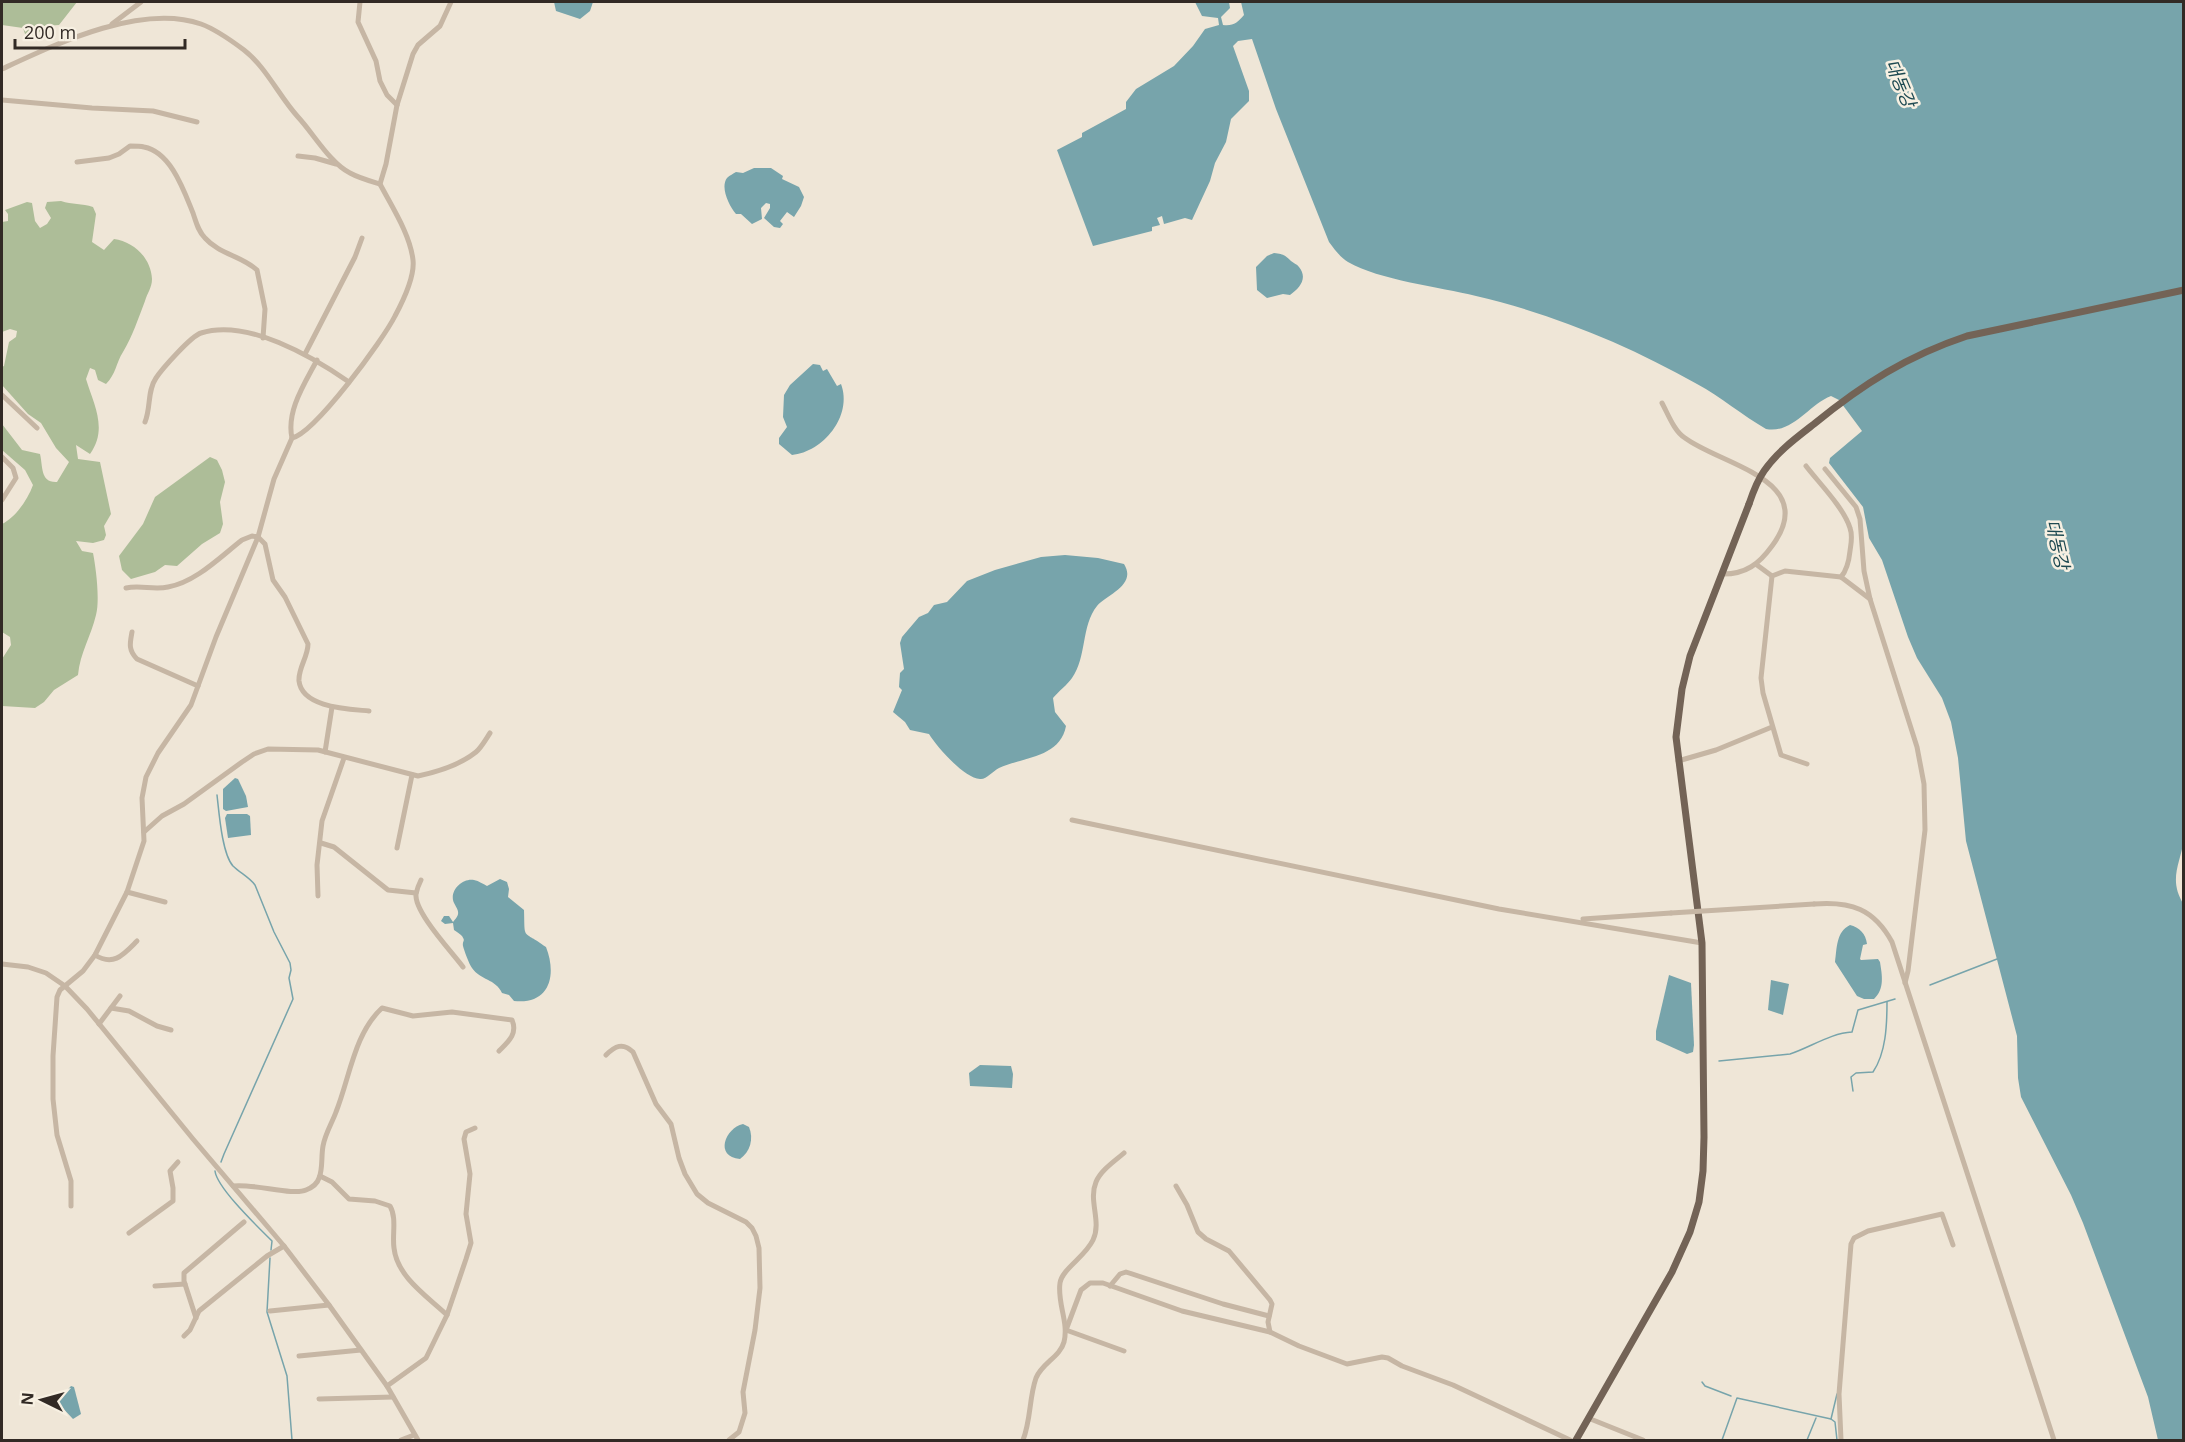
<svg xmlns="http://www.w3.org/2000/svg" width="2185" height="1442" viewBox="0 0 2185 1442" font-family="'Open Sans','Noto Sans KR',sans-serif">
<rect width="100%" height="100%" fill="#efe6d7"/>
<!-- green -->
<g fill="#adbd98">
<polygon points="2,2 77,2 59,25 44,26 36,36 26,37 23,28 2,25"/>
<path d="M61,201C72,205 82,203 93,207L96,214L92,242L104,250L114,239C134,242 151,258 152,279C152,288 147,293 145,301C138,319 133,335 123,352C116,363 116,374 106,384L98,380L95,370L90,368L86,379C94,405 108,429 90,454L76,445L78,459L100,462L111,514L104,526L106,535L104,540L93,543L76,541L82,551L93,553C96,568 100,600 96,615C91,636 80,653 78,675L54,690L44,702L35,708L2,706V659L11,645L10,637L2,632V524C16,517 28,499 33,485L25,470L2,450V424L22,450L40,454C43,466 40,483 57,482L69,462L56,448L41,423L28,414L2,385V367L4,366L9,342L16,337L17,331L10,329L2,332V222L8,221V214L5,210L27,202L32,203L35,221L40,228L47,224L51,218L45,208L47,202Z"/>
<polygon points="210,457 217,460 222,470 225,482 220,502 223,524 220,533 202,544 177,566 165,565 155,572 131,579 122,570 119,556 143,524 155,497"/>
</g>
<!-- water -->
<g fill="#77a4ab">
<polygon points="554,2 593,2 590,11 580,19 556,11"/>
<path d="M1195,2H1229L1230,8L1221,17L1223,25C1234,26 1237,23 1244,15L1241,2H2183L2184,839C2180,865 2168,880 2184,905L2183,1440H2158L2148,1397L2083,1223L2071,1195L2021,1097L2018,1078L2017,1036L1966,841L1958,758L1951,722L1942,698L1917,658L1908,637L1882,560L1869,538L1863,507L1829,463L1830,458L1862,431L1839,400L1831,396C1808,405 1793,434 1766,429C1742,415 1721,397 1697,384C1628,345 1553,314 1476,296C1440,287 1379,280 1348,262C1340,257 1335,250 1329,242L1276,109L1252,39L1238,41L1233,46L1249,91V101L1231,119L1226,142L1215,163L1210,181L1192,220L1185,218L1164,224L1162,216L1157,218L1160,225L1152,227V231L1093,246L1057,150L1082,137V133L1126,109V102L1136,89L1174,66L1193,46L1205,29L1219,25L1218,18L1202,16Z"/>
<path d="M754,168H771L783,176L782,179L799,187L804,197L801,206L794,217L787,212L780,221L783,224L780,228L774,227L764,218L770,208V204L766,203L761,208L762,219L752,224L741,214H736C729,206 720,187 727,178C730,175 733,174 736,172L743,173Z"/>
<path d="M1274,253C1283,254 1285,255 1291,261C1293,263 1297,264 1299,267C1308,278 1300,288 1290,295L1283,294L1267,298L1257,290L1256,267L1267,256Z"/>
<path d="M813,364L820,365L823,371L827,369L837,386L841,384C853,416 823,452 792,455L779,444V438L787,427L783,417L784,395L790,385Z"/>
<path d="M1065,555L1098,558L1124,564C1137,585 1108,594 1097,606C1081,626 1087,657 1072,678C1068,684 1058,692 1053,698L1055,712L1066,726C1060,758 1023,757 999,768C993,771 986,780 980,779C964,778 937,747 929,734L910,730L905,722L893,712L902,690L899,687L900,673L904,669L900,643L902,637L919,617L928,613L934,605L947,602L967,581L995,570L1041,557Z"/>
<polygon points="235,778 238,779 246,796 248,807 226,811 223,809 223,789"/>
<polygon points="227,814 247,814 250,816 251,835 228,838 225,818"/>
<path d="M500,879L507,882L509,889L508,897L524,910C525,942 522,929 546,947C557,975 550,1005 514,1001L509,995L502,993C496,979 480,980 472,968C469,964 464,950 463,946C462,940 466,942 462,936C460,934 457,932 454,930L453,923L445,924L441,921L444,916H449L453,922C454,921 458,916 458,914C459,909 454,905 453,900C451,889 463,878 474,880C479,881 483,884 487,886Z"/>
<path d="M1850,925C1859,927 1866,934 1867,944L1863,945L1860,959L1861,960L1878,959L1880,962C1882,975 1885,989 1874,999H1864L1857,996L1835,962C1837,948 1836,932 1850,925Z"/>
<polygon points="1669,975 1691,983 1694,1045 1693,1052 1687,1054 1656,1040 1656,1031"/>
<polygon points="1771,980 1789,984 1783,1015 1768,1010"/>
<polygon points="980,1065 1011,1066 1013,1074 1012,1088 970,1086 969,1073"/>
<path d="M743,1124L749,1127C754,1139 750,1152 740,1159C714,1157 725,1128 743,1124Z"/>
<polygon points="71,1386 74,1387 81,1414 73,1419 57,1402"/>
</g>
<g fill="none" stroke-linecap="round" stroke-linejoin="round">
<!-- stream -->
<g stroke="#77a4ab" stroke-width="1.5">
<path d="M217,795C219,812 222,854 233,866C240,873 249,877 255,885L274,932L290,963L291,970L289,978L293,999L224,1154L221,1162"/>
<polyline points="1930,985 1997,959"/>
<path d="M1719,1061L1790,1054C1811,1047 1831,1033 1852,1032L1858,1010L1895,999"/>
<path d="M1853,1091L1851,1077L1856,1073L1873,1072C1886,1053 1887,1025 1887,1002"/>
<path d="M215,1171C217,1188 258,1227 272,1241L271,1250"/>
<polyline points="270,1258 267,1312 287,1376 292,1440"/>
<polyline points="1702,1382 1705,1386 1731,1396"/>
<polyline points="1831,1419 1837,1394"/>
<polyline points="1722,1440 1737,1398 1831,1419 1835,1422 1837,1440"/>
<polyline points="1807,1440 1816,1418"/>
</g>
<!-- minor -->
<g stroke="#c6b6a4" stroke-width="5">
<polyline points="360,2 358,22 376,61 380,81 387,95 397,105"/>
<polyline points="112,24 141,2"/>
<path d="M2,69C56,44 141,3 201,24C215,29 232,41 244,50C266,67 279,96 298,117C313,133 330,163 350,173C359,178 370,181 380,184"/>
<polyline points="2,100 92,108 153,111 197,122"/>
<polyline points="298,156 315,158 336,164"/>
<path d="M77,162L109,158L119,154L130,146C135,146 140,146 144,147C171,152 184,191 193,213C196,222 198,231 205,238C219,254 242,256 257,270L265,309L263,338"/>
<polyline points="305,354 355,257 362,238"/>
<path d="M317,360C305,383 286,411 292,438C315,433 383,340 395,316C403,301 415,277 413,260C410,234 392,207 380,184L386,164L397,105L413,54L418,45L440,26L451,2"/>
<polyline points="2,395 37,428"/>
<path d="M1662,403C1668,414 1674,431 1685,438C1721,465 1821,480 1772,546C1759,564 1746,574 1723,574"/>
<path d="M145,422C151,408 147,391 156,378C162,369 191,336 201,333C247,318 313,357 349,382"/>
<polyline points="2,457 13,468 16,478 2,500"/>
<path d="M1806,466C1819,483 1844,508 1850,528C1853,536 1851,543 1850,551C1849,561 1847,570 1841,577"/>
<polyline points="1825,469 1856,507 1860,519 1864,571 1870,599 1917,747 1924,784 1925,830 1908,971 1905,983"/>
<polyline points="1757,565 1772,576"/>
<path d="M126,588C140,585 154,590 168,587C196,582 220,557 242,540L252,536L258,537L265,544L273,580L285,597L308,644C308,657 298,668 299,681C302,708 350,709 369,711"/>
<path d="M132,632C130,643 128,650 137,659L198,686"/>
<polyline points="325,752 332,707"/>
<polyline points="1678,761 1716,750 1772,727"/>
<polyline points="1807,764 1781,755 1763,693 1761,678 1772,576 1785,571 1841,577 1870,599"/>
<polyline points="1072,820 1499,909 1702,943"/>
<path d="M144,832L162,816L184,804L242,762L254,754L268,749L318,750L418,776C437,772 460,765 476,752C481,748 486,739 490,733"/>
<polyline points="321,843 334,847 388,890 416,893"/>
<polyline points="397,848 412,775"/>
<path d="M421,880C419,884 417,889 416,894C414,912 452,952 463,967"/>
<polyline points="127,892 165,902"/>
<polyline points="318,896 317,865 322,821 344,758"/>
<path d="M1814,904C1851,901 1874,909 1892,942L2054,1440"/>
<polyline points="1583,919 1671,913"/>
<path d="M95,955C114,967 124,954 137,941"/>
<polyline points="2,964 28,967 46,973 65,986 87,1009 193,1139 284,1246 329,1305 387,1386 418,1440"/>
<polyline points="111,1008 129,1011 157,1026 171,1030"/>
<polyline points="99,1024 120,996"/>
<path d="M606,1055C615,1046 623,1042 633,1052L656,1104L671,1124L679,1158L685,1174L697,1194L708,1203L746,1222L752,1228L756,1236L759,1248L760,1288L755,1330L743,1392L745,1413L739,1432L729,1440"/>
<path d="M320,1176L332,1182L349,1199L375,1201L390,1206C397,1218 392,1235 394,1248C397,1277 428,1297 447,1315"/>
<path d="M233,1186C253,1183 293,1196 306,1190C311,1188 317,1185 319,1178C323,1169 321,1157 323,1146C325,1134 332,1123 336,1112C350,1077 354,1034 382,1008L413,1016L452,1012L512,1020C518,1034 508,1042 499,1051"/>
<polyline points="1176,1186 1187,1205 1198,1232 1206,1239 1229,1251 1270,1300 1272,1304 1268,1322 1270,1332 1299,1346 1347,1364 1382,1357 1388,1358 1402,1366 1453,1385 1570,1440"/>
<polyline points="71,1206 71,1181 57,1135 53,1099 53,1056 57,997 60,990 83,971 95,955 127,892 144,841 142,798 146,777 158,753 191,705 216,637 258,537 274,479 292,438"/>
<polyline points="129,1233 173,1201 173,1188 170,1171 178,1162"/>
<polyline points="155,1286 185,1284"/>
<polyline points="1110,1286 1120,1274 1126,1272 1223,1304 1269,1316"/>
<polyline points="270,1311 329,1305"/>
<polyline points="196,1318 184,1281 184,1273 244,1222"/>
<polyline points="184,1336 190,1330 199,1311 267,1256 284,1246"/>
<polyline points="1124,1351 1066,1330 1081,1290 1090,1283 1103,1283 1182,1311 1270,1332"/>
<polyline points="299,1356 361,1350"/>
<polyline points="387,1386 426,1358 447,1315 466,1259 471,1243 466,1214 470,1174 464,1139 466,1132 475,1128"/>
<polyline points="319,1399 393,1397"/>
<polyline points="1588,1418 1643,1440"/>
<polyline points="401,1440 414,1435"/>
<path d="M1023,1440C1031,1420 1029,1398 1036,1378C1042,1363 1060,1357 1064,1342C1069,1322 1057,1303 1060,1283C1062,1269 1085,1257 1093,1240C1102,1221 1088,1201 1096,1182C1101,1170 1115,1161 1124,1153"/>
<polyline points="1841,1440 1839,1394 1851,1244 1854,1238 1868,1231 1942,1214 1953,1245"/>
</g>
<!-- major -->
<polyline stroke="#736356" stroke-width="7" points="1576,1440 1672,1272 1690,1232 1699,1202 1703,1171 1704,1137 1702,943 1676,737 1682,689 1690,656 1749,504"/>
<!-- minor-bridge -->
<polyline stroke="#c6b6a4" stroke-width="5" points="1671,913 1814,904"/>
<!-- major-bridge -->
<path stroke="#736356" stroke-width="7" d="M1749,504C1753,492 1757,481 1764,471C1777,452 1796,438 1814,424C1863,384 1907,356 1967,336L2184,290"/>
</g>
<g text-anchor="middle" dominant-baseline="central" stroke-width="5" stroke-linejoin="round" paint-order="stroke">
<!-- water labels -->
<g font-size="18" font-style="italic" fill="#1d4951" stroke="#f7f0e2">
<text transform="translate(1901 83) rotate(67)">대동강</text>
<text transform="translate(2058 544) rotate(77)">대동강</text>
</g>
</g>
<!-- border -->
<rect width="2185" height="1442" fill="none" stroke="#322a25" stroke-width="6"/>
<!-- north arrow -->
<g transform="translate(42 1400) rotate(275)" stroke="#f7f0e2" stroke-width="4.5" paint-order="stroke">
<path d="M0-4.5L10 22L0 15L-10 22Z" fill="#322a25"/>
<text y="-9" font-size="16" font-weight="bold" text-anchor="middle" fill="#322a25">N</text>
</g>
<!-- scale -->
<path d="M15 39v9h170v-9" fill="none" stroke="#322a25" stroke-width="3"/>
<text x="24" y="39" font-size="18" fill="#322a25" stroke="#f7f0e2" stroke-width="4.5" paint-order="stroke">200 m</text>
</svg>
